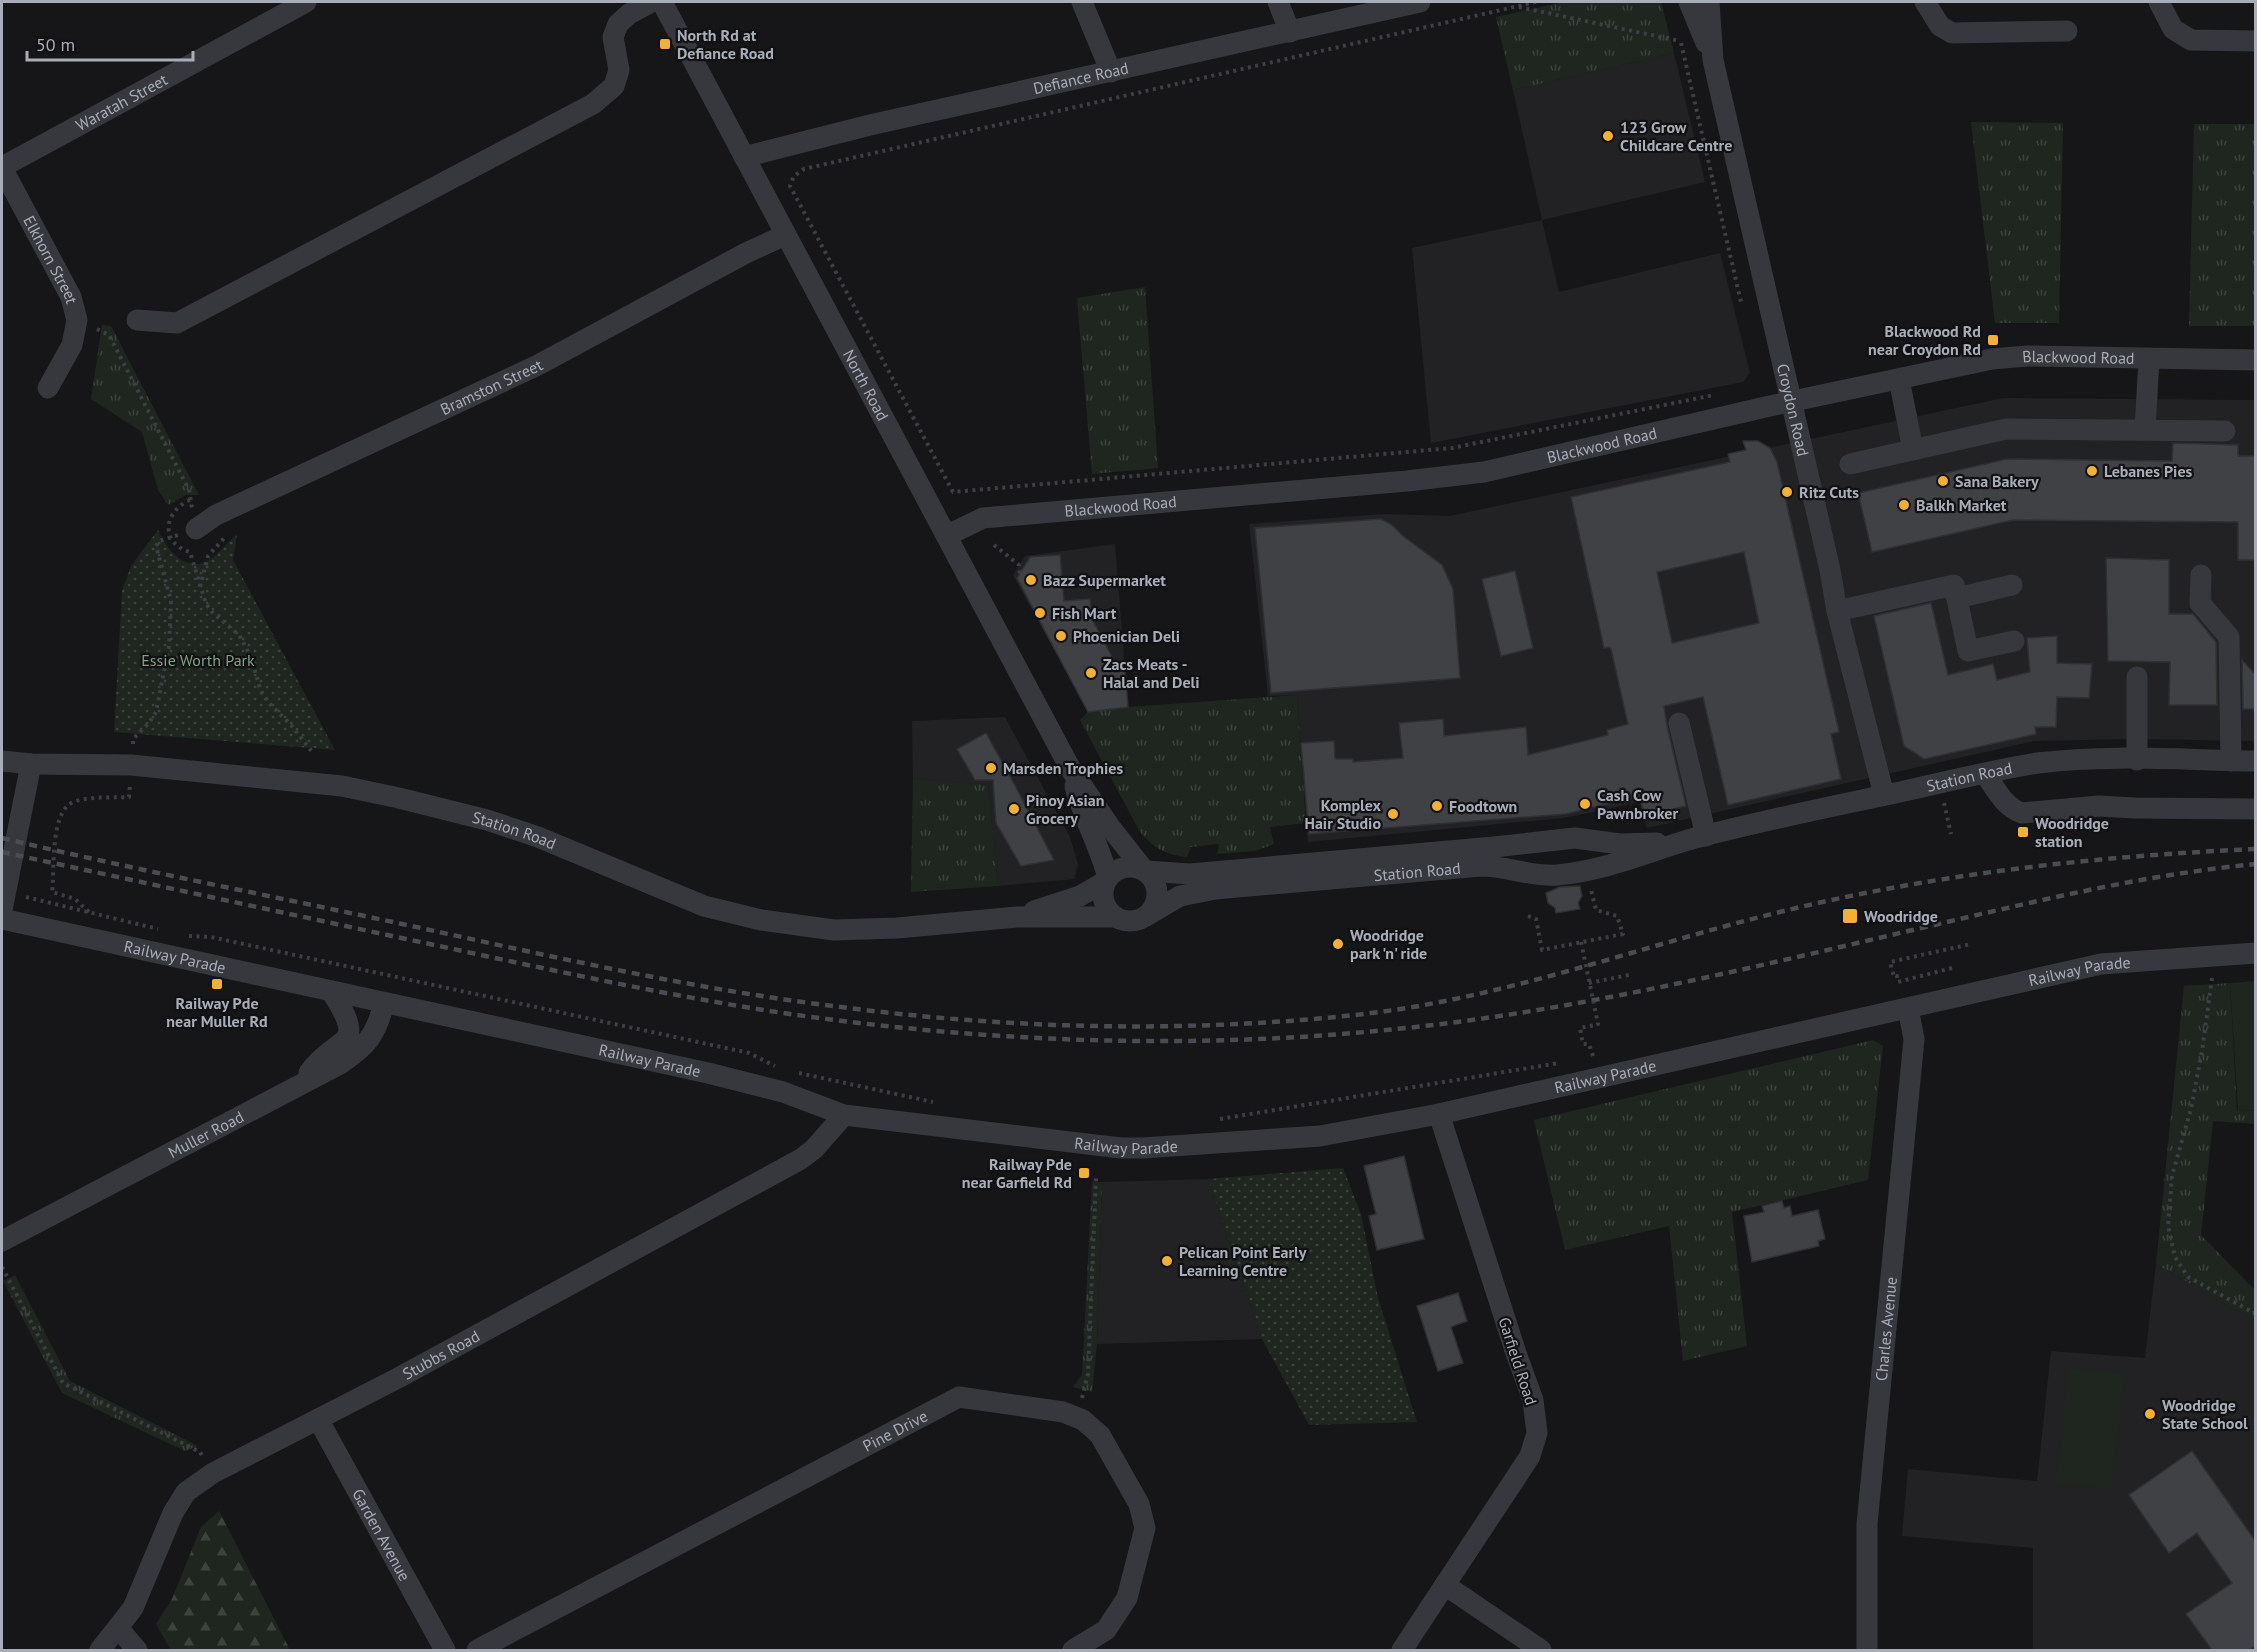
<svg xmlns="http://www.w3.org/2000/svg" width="2257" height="1652" viewBox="0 0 2257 1652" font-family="'PT Sans',sans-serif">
<defs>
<pattern id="grass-tufts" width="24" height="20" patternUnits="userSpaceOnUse" patternTransform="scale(1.5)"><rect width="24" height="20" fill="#1e261f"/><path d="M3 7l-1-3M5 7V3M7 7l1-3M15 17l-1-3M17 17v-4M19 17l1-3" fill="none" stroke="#3c433d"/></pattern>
<pattern id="forest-firs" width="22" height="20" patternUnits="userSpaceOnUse" patternTransform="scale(1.5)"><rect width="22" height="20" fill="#1e261f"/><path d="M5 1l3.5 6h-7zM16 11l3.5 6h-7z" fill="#3c433d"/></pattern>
<pattern id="park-dots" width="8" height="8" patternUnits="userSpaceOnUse" patternTransform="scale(1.5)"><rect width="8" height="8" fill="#1e261f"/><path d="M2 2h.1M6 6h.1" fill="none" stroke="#3c433d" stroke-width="1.8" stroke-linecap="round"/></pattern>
</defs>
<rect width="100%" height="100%" fill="#161618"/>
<!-- built -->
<g fill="#222225">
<polygon points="1674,53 1705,182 1542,220 1559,292 1720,253 1750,373 1743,382 1431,443 1412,248 1542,220 1513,90"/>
<polygon points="2003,398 2255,400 2255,741 2133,739 2034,741 1647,828 1640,802 1564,818 1308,842 1297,695 1268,696 1249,524 1383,514 1450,516"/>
<polygon points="1115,544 1128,707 1088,712 1013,575 1025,556"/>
<polygon points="1005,717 1070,837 1078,865 1074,879 998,886 988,785 913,779 912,721"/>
<polygon points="1208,1179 1262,1339 1097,1344 1102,1182"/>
<polygon points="2156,1264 2255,1321 2255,1650 2033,1650 2033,1548 1902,1536 1908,1469 2037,1481 2051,1351 2145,1358"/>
</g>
<!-- grass -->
<g fill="url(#grass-tufts)">
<polygon points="1563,2 1661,2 1674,53 1513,90 1496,17"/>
<polygon points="1971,122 2063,123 2059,323 1995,323"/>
<polygon points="2194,124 2255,124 2255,326 2189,326"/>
<polygon points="1145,287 1158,468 1092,474 1077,298"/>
<polygon points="102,325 111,326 199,495 186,495 168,505 158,490 142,432 91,399"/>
<path d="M1297,695L1306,823L1270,827L1274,844L1255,851L1217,854L1219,844L1191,847L1187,857C1166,855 1154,848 1140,832L1080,720L1088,712L1128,707Z"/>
<polygon points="913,779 988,785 998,886 911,892"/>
<polygon points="2230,983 2237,1111 2255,1110 2255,1124 2213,1121 2201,1235 2255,1290 2255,1321 2156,1264 2184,986"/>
<polygon points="1873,1040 1883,1046 1868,1180 1732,1212 1747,1346 1683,1361 1669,1226 1565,1250 1534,1120"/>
<polygon points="1092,1182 1102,1182 1097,1344 1092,1392 1073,1387 1082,1375"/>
<polygon points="15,1275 70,1381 198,1446 185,1451 62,1393 3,1281"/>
</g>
<!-- forest -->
<polygon fill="url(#forest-firs)" points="219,1511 290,1650 171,1650 156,1624 172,1599 201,1527"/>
<!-- park -->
<g fill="url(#park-dots)">
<path d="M158,530C166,549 186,574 209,560C219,554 228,542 237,534L233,560L335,750L114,732L122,591L131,566Z"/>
<polygon points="1343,1168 1361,1214 1378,1298 1417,1422 1309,1425 1262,1339 1208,1179"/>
</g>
<!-- garden -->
<g fill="#1e261f">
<polygon points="2255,981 2255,1110 2238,1111 2230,983"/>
<polygon points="2069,1368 2125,1374 2111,1489 2056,1483"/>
</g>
<!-- building -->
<g fill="#404145" stroke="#303034" stroke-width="1.5" fill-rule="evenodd">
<path d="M1743,441H1758L1770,448L1777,462L1839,732L1831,734L1841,779L1728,805L1703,697L1664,706L1667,726L1686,806L1644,816L1640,796L1566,814L1309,834L1301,743L1334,741L1335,759H1353V762L1403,758L1399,723L1443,719L1444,736L1526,727L1528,755L1608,735L1607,730L1628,724L1611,649L1609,647L1604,648L1571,497L1730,462L1728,454L1746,450ZM1744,552L1759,623L1672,643L1657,572Z"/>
<polygon points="2173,443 2238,445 2238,456 2256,456 2256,560 2238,560 2238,522 2013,520 1872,552 1858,493 2007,459 2172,461"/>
<polygon points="1381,519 1392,525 1403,536 1442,565 1453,589 1460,678 1271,693 1255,528"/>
<polygon points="1060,555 1064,601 1090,599 1091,617 1119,670 1125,670 1128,707 1088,712 1017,578 1030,557"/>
<polygon points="2106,558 2169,560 2169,614 2193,614 2216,642 2217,705 2169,705 2170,662 2108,661"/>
<polygon points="1515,571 1533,648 1501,656 1482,579"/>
<polygon points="1931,603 1948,675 1993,664 1997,680 2030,672 2027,638 2057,636 2057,663 2092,664 2089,698 2057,697 2056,727 2035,727 2036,734 1924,759 1904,746 1874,616"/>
<polygon points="2242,660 2256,675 2256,709 2243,709"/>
<polygon points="986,733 1012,780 1054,860 1021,866 996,823 993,780 975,780 957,749"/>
<polygon points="1580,886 1582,896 1578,903 1580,909 1556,913 1555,908 1548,903 1546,893 1560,887"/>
<polygon points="1404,1156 1424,1239 1377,1250 1369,1216 1376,1214 1364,1166"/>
<polygon points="1782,1201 1784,1208 1790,1206 1792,1216 1818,1210 1825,1239 1818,1241 1819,1246 1752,1262 1744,1216 1764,1212 1762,1206"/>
<polygon points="1458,1293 1467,1321 1451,1327 1463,1363 1438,1371 1417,1306"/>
<polygon points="2192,1451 2256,1542 2256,1646 2249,1650 2212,1650 2186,1614 2232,1583 2197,1533 2169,1553 2129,1495"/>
</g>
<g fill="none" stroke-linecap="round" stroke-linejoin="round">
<!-- path -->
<g stroke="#3d3f44" stroke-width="4" stroke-dasharray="3 4.5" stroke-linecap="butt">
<polyline points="1536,2 804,169 794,176 790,186 953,492 1452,448 1714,395"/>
<polyline points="1519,7 1680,41"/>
<polyline points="1681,43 1741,302"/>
<polyline points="97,329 109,335 189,490 192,508"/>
<path d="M190,500C164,511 159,543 190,552L206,604L213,613L239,635L250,655L261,691L268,702L291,725L313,753"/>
<polyline points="994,545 1019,565 1020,574"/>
<polyline points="200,587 208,556 226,536"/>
<polyline points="133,744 133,739 149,723 156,712 169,646 171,601 156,546 159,541 178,535"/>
<polyline points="1944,803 1951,834"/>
<polyline points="26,897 158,929"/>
<path d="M89,912L75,899L52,892C55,870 49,808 76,801C93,796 112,798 129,797L130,784"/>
<polyline points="1528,916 1536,919 1542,950 1623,934 1617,916 1596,910 1591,890"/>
<polyline points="189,936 211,937 749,1053 775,1066"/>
<polyline points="1952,968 1898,982 1897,976 1894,977 1890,962 1971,944"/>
<polyline points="2212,978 2202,1051 2191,1109 2172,1176 2168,1226 2175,1257 2188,1277 2256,1314"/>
<polyline points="1589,983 1629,975"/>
<polyline points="1593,1056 1589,1044 1583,1044 1580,1028 1595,1025"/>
<polyline points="799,1073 933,1102"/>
<polyline points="1220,1119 1559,1063"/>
<polyline points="2,1267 63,1383 200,1452 203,1457"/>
<polyline points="1082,1398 1088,1374 1096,1177"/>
</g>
<!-- minor -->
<g stroke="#37383d" stroke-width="21">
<path id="s1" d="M662,2L1070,768L1110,827L1144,870"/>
<polyline points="1082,2 1111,72"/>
<polyline points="1278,2 1290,32"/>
<polyline points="1689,2 1706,43"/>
<path id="s2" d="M1709,2L1713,60L1830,570L1837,611L1884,795"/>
<polyline points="1925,2 1940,26 1952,33 2067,31"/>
<polyline points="2159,2 2173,29 2191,40 2256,41"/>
<path id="s3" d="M744,157L870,125L1420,2"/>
<path id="s4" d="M2,167L306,2"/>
<path id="s5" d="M2,168L71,297L77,320L72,345L48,388"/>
<polyline points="137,320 177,323 593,104 614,86 619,70 613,37 618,24 629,14 651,2"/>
<polyline points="1899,379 1913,450"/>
<polyline points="2145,430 2149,359"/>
<polyline points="1850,464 2006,429 2225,431"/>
<path id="s6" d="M196,529L216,515L538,365L746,253L785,235"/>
<path id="s7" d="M948,535L983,518L1407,481L1484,472L1770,406L1992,359L2027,356L2256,360"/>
<polyline points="2201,575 2200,603 2229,637 2231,761"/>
<polyline points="1957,598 2012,585"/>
<polyline points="1837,611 1954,585 1968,651 2014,641"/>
<polyline points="1679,723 1706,836"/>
<polyline points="2137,760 2137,677"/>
<path id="s8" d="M2,761L31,764L131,765L342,786L399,798L487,820L538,837L704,906L761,920L834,930L897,928L1017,917H1116"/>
<path d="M1985,774C1996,789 2004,807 2022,813L2099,806L2135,808L2256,809"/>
<path d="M1075,786C1083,818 1100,846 1108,878"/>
<circle cx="1130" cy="894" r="27"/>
<polyline points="1146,871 1190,874 1494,847 1575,838 1620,844 1657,843"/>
<polyline points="2,910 31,764"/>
<polyline points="1034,911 1080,896 1106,881"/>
<path id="s9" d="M1146,916L1180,896L1215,889L1481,866C1507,866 1531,877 1557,875C1603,871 1645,853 1688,840C1758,821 1830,807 1900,792C1946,782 1992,770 2038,763C2109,754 2184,760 2256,761"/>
<path id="s10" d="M2,919L708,1073L783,1092L844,1115L1121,1148H1143L1320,1136L1439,1114L2101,964L2256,953"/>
<path d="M309,1073C337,1033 370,1051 331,991"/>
<path id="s11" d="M2,1241L340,1064C367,1046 376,1035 384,1003"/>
<path id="s12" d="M318,1419L445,1650"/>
<polyline points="1445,1585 1541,1650"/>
<polyline points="119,1629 137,1650"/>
<path id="s13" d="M100,1650L133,1608L173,1513L186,1492L213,1473L398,1378L801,1159L814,1149L844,1115"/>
<path id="s14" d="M477,1650L959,1397L1063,1412L1083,1420L1100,1435L1139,1504L1145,1528L1127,1598L1106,1630L1073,1650"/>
<polyline points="1402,1650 1530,1456 1537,1433 1533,1400 1516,1353 1439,1114"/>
<path id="s15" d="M1867,1650V1524L1914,1039L1908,1008"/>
</g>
<!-- rail -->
<g stroke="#4a4c52" stroke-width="4.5" stroke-dasharray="8 6" stroke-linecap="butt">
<path d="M2,838C136,870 272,896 407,925C545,955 684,987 825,1005C1003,1029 1185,1034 1364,1014C1510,997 1646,944 1788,910C1941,873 2099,856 2256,849"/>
<path d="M2,852C136,881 271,910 406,939C534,966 661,995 790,1014C987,1042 1188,1050 1386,1030C1566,1013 1742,970 1917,929C2029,903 2140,875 2256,864"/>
</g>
<!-- path-bridge -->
<polyline stroke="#3d3f44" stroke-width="4" stroke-dasharray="3 4.5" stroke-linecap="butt" points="1581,942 1598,1024 1595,1025"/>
</g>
<!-- markers -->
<g fill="#f2b134" stroke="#111113" stroke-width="2">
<rect x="659" y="38" width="12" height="12" rx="3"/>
<circle cx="1608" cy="136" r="6"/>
<rect x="1987" y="334" width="12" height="12" rx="3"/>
<circle cx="2092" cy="471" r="6"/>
<circle cx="1943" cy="481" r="6"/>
<circle cx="1787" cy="492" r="6"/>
<circle cx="1904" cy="505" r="6"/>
<circle cx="1031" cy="580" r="6"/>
<circle cx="1040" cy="613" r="6"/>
<circle cx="1061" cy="636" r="6"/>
<circle cx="1091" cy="673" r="6"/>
<circle cx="991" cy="768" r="6"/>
<circle cx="1585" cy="804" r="6"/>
<circle cx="1437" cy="806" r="6"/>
<circle cx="1014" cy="809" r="6"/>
<circle cx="1393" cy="814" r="6"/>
<rect x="2017" y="826" width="12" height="12" rx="3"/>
<rect x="1842" y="908" width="16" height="16" rx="3"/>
<circle cx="1338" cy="944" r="6"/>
<rect x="211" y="978" width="12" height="12" rx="3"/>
<rect x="1078" y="1167" width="12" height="12" rx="3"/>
<circle cx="1167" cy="1261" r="6"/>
<circle cx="2150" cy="1414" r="6"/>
</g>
<g text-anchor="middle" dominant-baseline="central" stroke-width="4.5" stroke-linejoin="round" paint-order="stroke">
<!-- poi labels -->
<g font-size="16" font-weight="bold" fill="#a8adb8" stroke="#111113" text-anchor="start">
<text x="677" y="35">North Rd at<tspan x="677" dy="18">Defiance Road</tspan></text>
<text x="1620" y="127">123 Grow<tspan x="1620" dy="18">Childcare Centre</tspan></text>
<text x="1981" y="331" text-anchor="end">Blackwood Rd<tspan x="1981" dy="18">near Croydon Rd</tspan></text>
<text x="2104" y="471">Lebanes Pies</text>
<text x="1955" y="481">Sana Bakery</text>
<text x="1799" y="492">Ritz Cuts</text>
<text x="1916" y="505">Balkh Market</text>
<text x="1043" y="580">Bazz Supermarket</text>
<text x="1052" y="613">Fish Mart</text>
<text x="1073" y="636">Phoenician Deli</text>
<text x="1103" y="664">Zacs Meats -<tspan x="1103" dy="18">Halal and Deli</tspan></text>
<text x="1003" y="768">Marsden Trophies</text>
<text x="1597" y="795">Cash Cow<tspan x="1597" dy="18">Pawnbroker</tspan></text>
<text x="1026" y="800">Pinoy Asian<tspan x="1026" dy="18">Grocery</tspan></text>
<text x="1381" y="805" text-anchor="end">Komplex<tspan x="1381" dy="18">Hair Studio</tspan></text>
<text x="1449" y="806">Foodtown</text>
<text x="2035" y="823">Woodridge<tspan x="2035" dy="18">station</tspan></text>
<text x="1864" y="916">Woodridge</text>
<text x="1350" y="935">Woodridge<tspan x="1350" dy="18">park 'n' ride</tspan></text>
<text x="217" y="1003" text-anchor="middle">Railway Pde<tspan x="217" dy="18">near Muller Rd</tspan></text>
<text x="1072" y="1164" text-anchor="end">Railway Pde<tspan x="1072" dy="18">near Garfield Rd</tspan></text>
<text x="1179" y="1252">Pelican Point Early<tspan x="1179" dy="18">Learning Centre</tspan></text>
<text x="2162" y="1405">Woodridge<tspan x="2162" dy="18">State School</tspan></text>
</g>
<!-- street labels -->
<g font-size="16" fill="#a8adb8" stroke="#111113">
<text stroke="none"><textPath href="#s3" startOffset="346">Defiance Road</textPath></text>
<text stroke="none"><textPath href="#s4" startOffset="136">Waratah Street</textPath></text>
<text stroke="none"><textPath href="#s5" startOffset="104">Elkhorn Street</textPath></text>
<text stroke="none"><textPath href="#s7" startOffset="1149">Blackwood Road</textPath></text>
<text stroke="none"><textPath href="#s1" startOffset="434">North Road</textPath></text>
<text stroke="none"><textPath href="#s6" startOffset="328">Bramston Street</textPath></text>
<text stroke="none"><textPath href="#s2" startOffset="417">Croydon Road</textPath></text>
<text stroke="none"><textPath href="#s7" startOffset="663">Blackwood Road</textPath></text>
<text stroke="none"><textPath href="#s7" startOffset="177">Blackwood Road</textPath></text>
<text stroke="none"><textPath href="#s9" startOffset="843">Station Road</textPath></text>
<text stroke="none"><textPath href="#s8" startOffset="519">Station Road</textPath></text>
<text stroke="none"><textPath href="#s9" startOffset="278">Station Road</textPath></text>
<text stroke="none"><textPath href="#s10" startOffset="177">Railway Parade</textPath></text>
<text stroke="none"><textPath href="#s10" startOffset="2121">Railway Parade</textPath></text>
<text stroke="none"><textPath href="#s10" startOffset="663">Railway Parade</textPath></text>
<text stroke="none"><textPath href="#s10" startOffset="1635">Railway Parade</textPath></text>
<text stroke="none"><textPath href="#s11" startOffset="230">Muller Road</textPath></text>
<text stroke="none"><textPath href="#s10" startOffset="1149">Railway Parade</textPath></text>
<text stroke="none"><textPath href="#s15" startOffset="322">Charles Avenue</textPath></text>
<text stroke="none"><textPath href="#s13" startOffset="471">Stubbs Road</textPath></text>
<text transform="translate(1518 1361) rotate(72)">Garfield Road</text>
<text stroke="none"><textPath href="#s14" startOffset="472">Pine Drive</textPath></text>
<text stroke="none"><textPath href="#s12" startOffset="132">Garden Avenue</textPath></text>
</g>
<!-- park labels -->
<g font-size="16" fill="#7fa381" stroke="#111113">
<text x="198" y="660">Essie Worth Park</text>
</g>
</g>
<!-- border -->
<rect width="2257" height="1652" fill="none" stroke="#a8adb8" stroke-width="6"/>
<!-- scale -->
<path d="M27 51v9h166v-9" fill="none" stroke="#a8adb8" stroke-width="3"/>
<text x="36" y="51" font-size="18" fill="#a8adb8" stroke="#111113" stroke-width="4.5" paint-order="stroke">50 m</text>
</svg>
